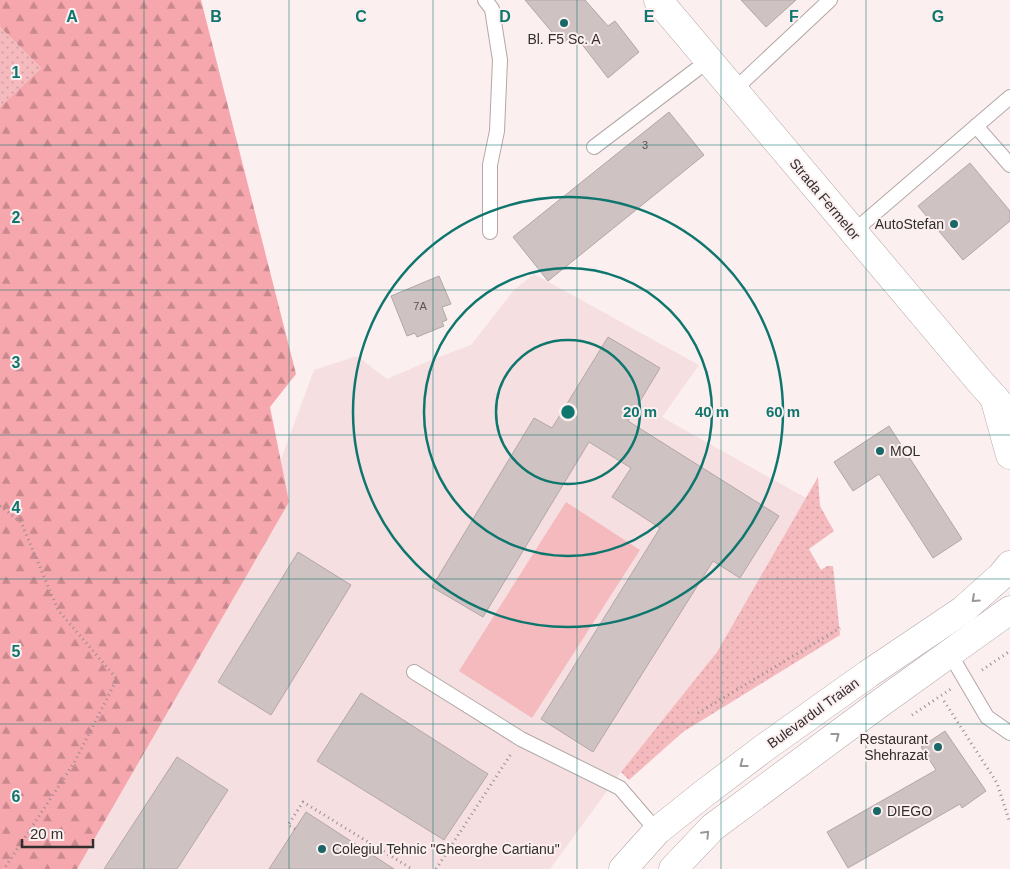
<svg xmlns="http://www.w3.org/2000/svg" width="1010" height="869" viewBox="0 0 1010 869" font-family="Arial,sans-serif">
<defs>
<pattern id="grass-dots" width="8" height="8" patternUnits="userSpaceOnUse" patternTransform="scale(1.25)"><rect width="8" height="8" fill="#f4babe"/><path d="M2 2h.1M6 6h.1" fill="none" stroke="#d2a0a4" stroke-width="1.8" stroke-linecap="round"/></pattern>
<pattern id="forest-firs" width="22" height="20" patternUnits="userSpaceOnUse" patternTransform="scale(1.25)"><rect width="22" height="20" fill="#f6a7ad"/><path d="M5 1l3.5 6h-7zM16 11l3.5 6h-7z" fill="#c8888d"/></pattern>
</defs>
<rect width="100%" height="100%" fill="#fcefef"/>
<!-- built -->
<polygon fill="#f6dfe1" points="534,274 699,365 662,417 806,498 717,652 621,772 550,869 0,869 254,532 314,370 357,356 387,379 431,360 471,345 514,290"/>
<!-- grass -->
<g fill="url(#grass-dots)">
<polygon points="0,27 41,68 0,107"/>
<polygon points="818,477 820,506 834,531 809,549 821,570 827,566 833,566 840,635 683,732 629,780 621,772 717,652"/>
</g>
<!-- forest -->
<polygon fill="url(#forest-firs)" points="0,0 201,0 296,374 270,407 289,502 77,869 0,869 0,107 41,68 0,27"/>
<!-- pitch -->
<polygon fill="#f4babe" points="566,502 640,550 532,718 459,671"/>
<!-- building -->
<g fill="#cfc2c2" stroke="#b3a6a7">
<polygon points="525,0 585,0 608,26 615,21 639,52 608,78 574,34 562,44"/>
<polygon points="741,0 796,0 766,27"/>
<polygon points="669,112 704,155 548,281 513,237"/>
<polygon points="970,163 1010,211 1010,221 963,260 918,206"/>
<polygon points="439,276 451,304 442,307 447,320 442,322 444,326 417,337 415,333 407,336 391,296"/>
<polygon points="608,337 660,368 628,421 779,516 740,578 713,561 593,752 541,719 660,528 612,497 631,468 589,442 483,617 432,587 534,418 552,428"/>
<polygon points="889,426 962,539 933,558 879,474 853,491 834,462"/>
<polygon points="298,552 351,585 271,715 218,682"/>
<polygon points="361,693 488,774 444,840 317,761"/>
<polygon points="945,731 986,791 962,808 960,804 848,868 827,832 936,770 921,747"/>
<polygon points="177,757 228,790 177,869 104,869"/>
<polygon points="306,812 394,869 269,869"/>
</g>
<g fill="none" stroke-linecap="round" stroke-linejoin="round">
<!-- lane casing -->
<g stroke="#b4a7a7" stroke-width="16">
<g id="lane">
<polyline points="485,0 492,9 500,60 497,131 490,165 490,232"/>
<polyline points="734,90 830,0"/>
<polyline points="976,126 1010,165"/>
<polyline points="594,147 709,60"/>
<polyline points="853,232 1010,97"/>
<polyline points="950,654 987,717 1010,733"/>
<polyline points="414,672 521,739 620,788 657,831"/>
</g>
</g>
<!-- secondary casing -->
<g stroke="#b4a7a7" stroke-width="29">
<g id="secondary">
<polyline points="658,0 981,383 1010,415"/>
<polyline points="994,397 1010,455"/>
</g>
</g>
<!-- primary casing -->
<g stroke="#b4a7a7" stroke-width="29">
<g id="primary">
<polyline points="623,869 657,831 702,795 764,748 868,674 963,610 1001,576 1010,565"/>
<polyline points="673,869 713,827 879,704 1010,610"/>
</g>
</g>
<!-- path -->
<g stroke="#978e8e" stroke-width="3" stroke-dasharray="1 4" stroke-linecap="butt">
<polyline points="0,506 21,522 58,610 117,679 74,763 4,869"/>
<polyline points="982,670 1010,651"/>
<polyline points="944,701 997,783 1010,823"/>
<polyline points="698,713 840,628"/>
<polyline points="912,715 951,689"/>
<polyline points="295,829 288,825 303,802 412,869"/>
<polyline points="436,869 511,754"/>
</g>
<!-- lane -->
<use href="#lane" stroke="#fff" stroke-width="14"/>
<!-- secondary -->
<use href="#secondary" stroke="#fff" stroke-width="28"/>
<!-- primary -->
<use href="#primary" stroke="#fff" stroke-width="28"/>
</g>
<!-- one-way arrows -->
<defs><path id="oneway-chevron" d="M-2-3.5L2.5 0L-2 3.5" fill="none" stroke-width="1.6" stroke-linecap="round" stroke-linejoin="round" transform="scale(1.25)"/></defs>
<g stroke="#999696">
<use href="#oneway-chevron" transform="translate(975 599) rotate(138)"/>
<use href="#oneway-chevron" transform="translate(836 736) rotate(-37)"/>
<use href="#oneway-chevron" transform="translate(743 764) rotate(143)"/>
<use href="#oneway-chevron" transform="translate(706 834) rotate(-46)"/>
</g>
<!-- grid -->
<path fill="none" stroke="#0f766e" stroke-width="1" stroke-opacity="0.55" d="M144,0V869M289,0V869M433,0V869M577,0V869M721,0V869M866,0V869M0,145H1010M0,290H1010M0,435H1010M0,579H1010M0,724H1010"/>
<!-- distance rings -->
<g fill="none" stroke="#0f766e" stroke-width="2.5">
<circle cx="568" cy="412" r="72"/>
<circle cx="568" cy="412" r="144"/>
<circle cx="568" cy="412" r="215"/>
</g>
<!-- markers -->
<g fill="#196766" stroke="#fcefef" stroke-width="2">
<circle cx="564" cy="23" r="5"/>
<circle cx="954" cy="224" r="5"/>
<circle cx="880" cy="451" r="5"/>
<circle cx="938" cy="747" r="5"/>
<circle cx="877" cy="811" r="5"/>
<circle cx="322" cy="849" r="5"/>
</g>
<g text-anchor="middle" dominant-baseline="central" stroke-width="4" stroke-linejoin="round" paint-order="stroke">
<!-- number labels -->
<g font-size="11" fill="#5a5353">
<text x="645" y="145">3</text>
<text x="420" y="306">7A</text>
</g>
<!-- poi labels -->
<g font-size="14" fill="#332e2e" stroke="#fcefef" text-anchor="start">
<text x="564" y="39" text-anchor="middle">Bl. F5 Sc. A</text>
<text x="944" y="224" text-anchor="end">AutoStefan</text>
<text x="890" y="451">MOL</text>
<text x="928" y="739" text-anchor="end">Restaurant<tspan x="928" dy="16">Shehrazat</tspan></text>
<text x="887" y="811">DIEGO</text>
<text x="332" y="849">Colegiul Tehnic "Gheorghe Cartianu"</text>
</g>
<!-- street labels -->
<g font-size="14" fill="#332e2e" stroke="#fcefef">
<text transform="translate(825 199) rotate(50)">Strada Fermelor</text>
<text transform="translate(813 713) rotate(-36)">Bulevardul Traian</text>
</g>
</g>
<g font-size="16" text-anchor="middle" font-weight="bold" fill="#0f766e" stroke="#fcefef" stroke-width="4" stroke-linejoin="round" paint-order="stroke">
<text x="72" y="22">A</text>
<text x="216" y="22">B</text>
<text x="361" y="22">C</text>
<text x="505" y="22">D</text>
<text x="649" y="22">E</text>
<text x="794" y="22">F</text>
<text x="938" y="22">G</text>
<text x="16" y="78">1</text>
<text x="16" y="223">2</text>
<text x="16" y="368">3</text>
<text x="16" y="513">4</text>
<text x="16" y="657">5</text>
<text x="16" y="802">6</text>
</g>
<circle cx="568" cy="412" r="8" fill="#0f766e" stroke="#fcefef" stroke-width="2.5"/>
<g font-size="15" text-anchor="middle" font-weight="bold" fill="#0f766e" stroke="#fcefef" stroke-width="4" stroke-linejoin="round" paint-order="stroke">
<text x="640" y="417">20 m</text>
<text x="712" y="417">40 m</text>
<text x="783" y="417">60 m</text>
</g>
<!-- scale -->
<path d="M22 839v8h71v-8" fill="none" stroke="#332e2e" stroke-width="2.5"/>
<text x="30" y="839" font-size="15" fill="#332e2e" stroke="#fcefef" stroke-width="4" paint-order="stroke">20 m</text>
</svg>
